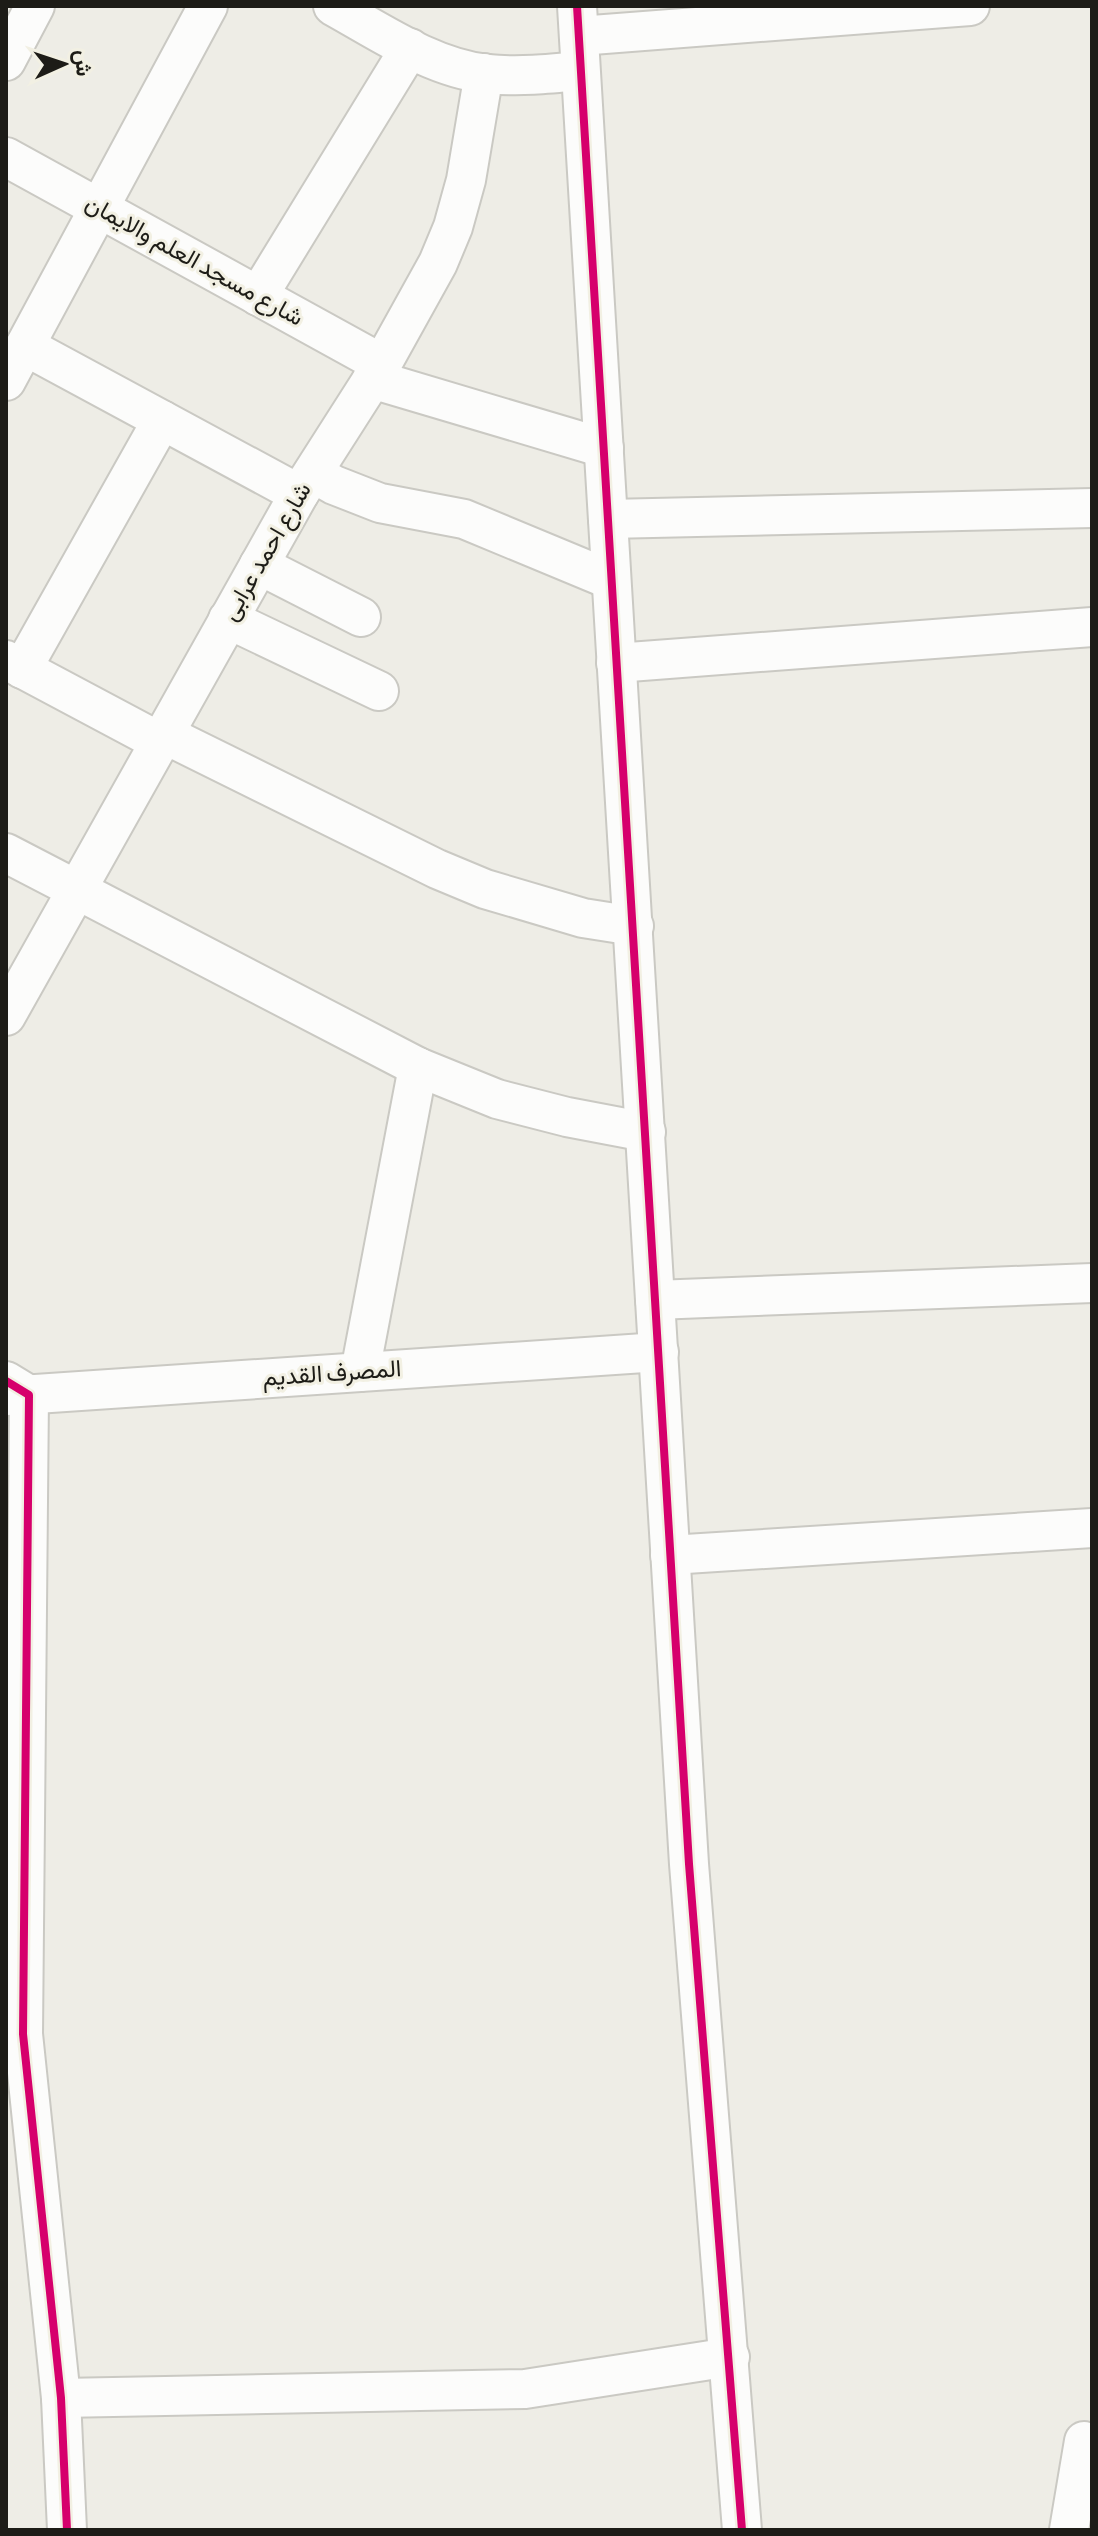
<svg xmlns="http://www.w3.org/2000/svg" width="1098" height="2536" viewBox="0 0 1098 2536" font-family="'Alegreya Sans',Vazirmatn,sans-serif">
<rect width="100%" height="100%" fill="#eeede6"/>
<g fill="none" stroke-linecap="round" stroke-linejoin="round">
<!-- street casing -->
<g stroke="#cac9c3" stroke-width="42">
<g id="street">
<path d="M333,6C380,32 432,68 487,74C519,77 549,74 580,71"/>
<polyline points="577,6 689,1864 742,2530"/>
<polyline points="579,36 970,6"/>
<polyline points="6,61 35,6"/>
<polyline points="6,157 382,364"/>
<polyline points="258,296 410,48"/>
<polyline points="25,346 299,494"/>
<polyline points="372,379 604,448"/>
<polyline points="6,381 208,6"/>
<polyline points="313,473 334,485 380,503 464,519 611,580"/>
<polyline points="608,519 1092,508"/>
<polyline points="259,565 361,617"/>
<polyline points="228,619 379,691"/>
<polyline points="6,660 160,742"/>
<polyline points="616,663 1092,627"/>
<polyline points="22,669 162,420"/>
<polyline points="164,734 437,869 485,889 583,918 634,926"/>
<polyline points="6,853 418,1067 497,1099 567,1117 646,1132"/>
<polyline points="6,1016 299,494 382,364 438,263 453,227 466,180 484,73"/>
<polyline points="655,1300 1092,1283"/>
<polyline points="360,1372 418,1067"/>
<polyline points="6,1381 29,1395 23,2034 61,2398 67,2530"/>
<polyline points="6,1396 659,1352"/>
<polyline points="670,1555 1092,1528"/>
<polyline points="61,2398 525,2389 730,2357"/>
<polyline points="1069,2530 1084,2441"/>
</g>
</g>
<!-- street -->
<use href="#street" stroke="#fcfcfb" stroke-width="38"/>
<!-- cycleway casing -->
<g stroke="#f2f0e3" stroke-width="13">
<g id="cycleway">
<polyline points="577,6 689,1864 742,2530"/>
<polyline points="6,1381 29,1395 23,2034 61,2398 67,2530"/>
</g>
</g>
<!-- cycleway -->
<use href="#cycleway" stroke="#d6006c" stroke-width="8"/>
</g>
<g text-anchor="middle" dominant-baseline="central" stroke-width="6" stroke-linejoin="round" paint-order="stroke">
<!-- street labels -->
<g font-size="24" fill="#1d1c17" stroke="#f2f0e3">
<text transform="translate(194 261) rotate(29)">شارع مسجد العلم والايمان</text>
<text transform="translate(267 552) rotate(-60)">شارع احمد عرابى</text>
<text transform="translate(332 1374) rotate(-4)">المصرف القديم</text>
</g>
</g>
<!-- border -->
<rect width="1098" height="2536" fill="none" stroke="#1d1c17" stroke-width="16"/>
<!-- north arrow -->
<g transform="translate(64 64) rotate(87)" stroke="#f2f0e3" stroke-width="6" paint-order="stroke">
<path d="M0-6L14 30L0 20L-14 30Z" fill="#1d1c17"/>
<text y="-12" font-size="22" font-weight="bold" text-anchor="middle" fill="#1d1c17">ش</text>
</g>
</svg>
